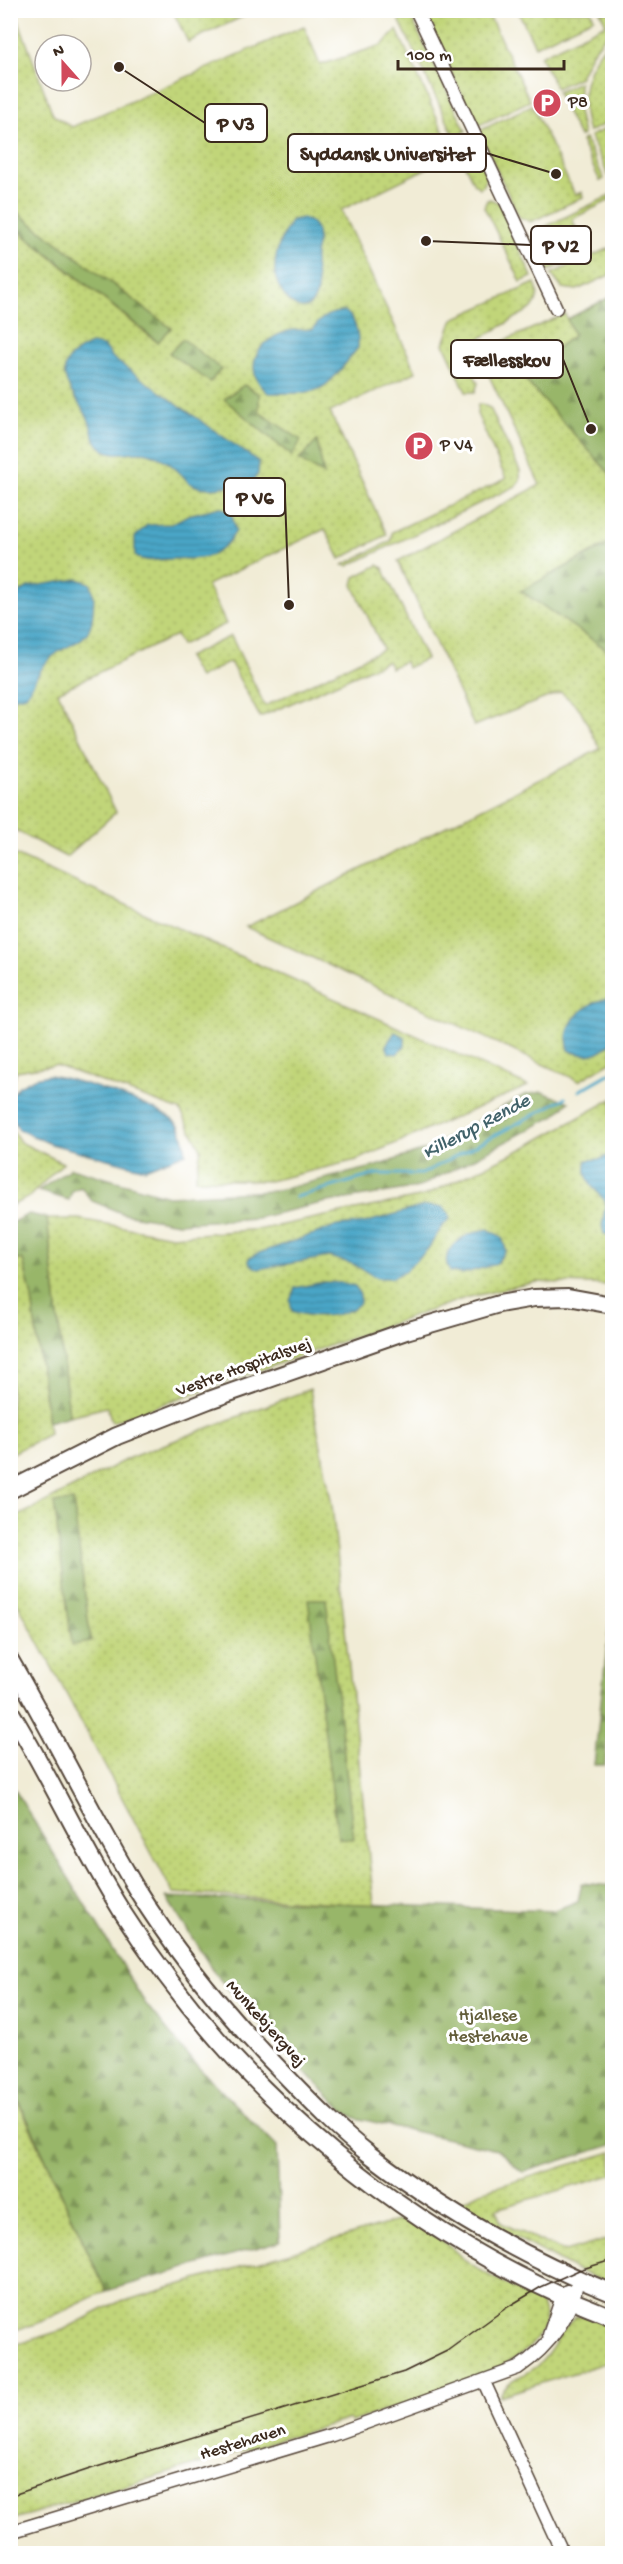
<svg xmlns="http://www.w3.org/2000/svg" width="623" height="2564" viewBox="0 0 623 2564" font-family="'Gochi Hand',sans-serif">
<defs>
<pattern id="grass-dots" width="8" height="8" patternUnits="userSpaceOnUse" patternTransform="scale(1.5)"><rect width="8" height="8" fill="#c1d579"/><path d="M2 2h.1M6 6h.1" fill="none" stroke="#a7b768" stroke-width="1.8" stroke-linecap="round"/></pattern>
<pattern id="forest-firs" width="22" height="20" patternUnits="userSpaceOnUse" patternTransform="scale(1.5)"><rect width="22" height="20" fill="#98b669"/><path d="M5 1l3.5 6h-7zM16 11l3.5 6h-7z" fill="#7d9456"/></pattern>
<pattern id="water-rules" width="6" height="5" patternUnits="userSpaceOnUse" patternTransform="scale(1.5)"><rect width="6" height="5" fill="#48a6c7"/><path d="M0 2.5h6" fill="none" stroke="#3d87a1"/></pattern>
</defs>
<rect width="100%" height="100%" fill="#fff"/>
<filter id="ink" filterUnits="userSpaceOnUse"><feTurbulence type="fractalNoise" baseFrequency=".0167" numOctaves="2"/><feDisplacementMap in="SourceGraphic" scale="12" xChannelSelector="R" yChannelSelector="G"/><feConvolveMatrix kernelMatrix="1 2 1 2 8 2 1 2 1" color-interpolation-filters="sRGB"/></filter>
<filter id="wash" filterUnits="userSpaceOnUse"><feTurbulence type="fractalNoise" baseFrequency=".008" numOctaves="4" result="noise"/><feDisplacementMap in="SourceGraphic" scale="24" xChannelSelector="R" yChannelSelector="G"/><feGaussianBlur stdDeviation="1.35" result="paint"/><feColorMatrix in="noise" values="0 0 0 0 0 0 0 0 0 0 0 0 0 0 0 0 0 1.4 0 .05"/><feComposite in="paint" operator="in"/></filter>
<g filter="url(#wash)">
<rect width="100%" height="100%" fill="#f1ecd6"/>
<!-- grass -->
<g fill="url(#grass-dots)" stroke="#7e804c" stroke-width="1.5">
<polygon points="11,11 15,11 53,115 72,127 304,26 320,65 382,45 397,30 454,155 341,210 416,372 330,412 387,535 340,559 325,529 207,585 226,624 181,645 176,635 58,692 116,812 66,857 11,828 10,224 157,342 171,328 11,208"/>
<polygon points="173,11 255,11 188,42"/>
<polygon points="395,11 408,11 466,131 459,135 457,142"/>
<polygon points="422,11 487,11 530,101 477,126"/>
<polygon points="518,11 591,11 594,18 535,46"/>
<polygon points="600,11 604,12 612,11 612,28 591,54 580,77 556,88 540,56 606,24"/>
<path d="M612,37V121L588,132C577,95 585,65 612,37Z"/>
<polygon points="579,82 578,111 583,135 579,137 557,92"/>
<polygon points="532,105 575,195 582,192 583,197 531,222 519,217 479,131"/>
<polygon points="612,126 612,175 609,177 590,136"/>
<polygon points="468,136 487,176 484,185 480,188 474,184 459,153 464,138"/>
<polygon points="585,139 604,179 600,181 581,141"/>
<polygon points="611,195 612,199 572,219 588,253 548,271 532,241 536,231"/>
<polygon points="490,199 499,203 532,277 521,282 484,207 487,200"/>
<polygon points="612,247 612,274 577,290 562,288 551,274"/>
<path d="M535,283C539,293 539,300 531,309L467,346L466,358L478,383L475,392H466L444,344L453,319Z"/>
<polygon points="565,314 574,335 529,369 527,382 612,476 612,542 521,591 612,653 612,1061 579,1081 246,927 600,749 580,709 561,692 474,726 398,561 540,485 485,367 484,356 495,345"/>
<polygon points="481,404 490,408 520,471 520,481 516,486 348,566 343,565 391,541 392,532 506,479 477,414 478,405"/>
<polygon points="378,565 383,568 426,659 407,668 405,661 391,668 387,661 260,717 230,662 199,678 187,657 231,636 265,706 383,649 353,585 355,577"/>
<polygon points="11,853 528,1086 357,1160 269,1181 195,1179 201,1149 180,1110 55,1065 16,1071 11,1090"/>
<polygon points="612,1099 612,1285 536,1282 465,1298 112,1422 107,1407 69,1416 47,1219 79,1219 172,1236 262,1229 424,1196 524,1148"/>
<polygon points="10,1126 20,1142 63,1163 29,1197 11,1206"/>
<polygon points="23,1259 32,1298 49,1434 11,1454 11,1261"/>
<polygon points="310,1389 332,1505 374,1905 173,1893 11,1591 11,1520 129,1458"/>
<polygon points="10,2084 106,2291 36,2324 11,2331"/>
<polygon points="612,2152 612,2175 496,2209 501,2223 565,2252 612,2238 612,2285 574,2269 455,2205 480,2192"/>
<path d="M407,2218L449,2245L462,2258L485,2273L539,2301C556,2323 532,2349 512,2360C467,2388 402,2404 351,2422L349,2419L11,2520V2346L63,2330L111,2305Z"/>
<path d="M578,2316L592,2317L612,2325V2361L500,2396C506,2379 526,2376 539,2364C555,2350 560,2327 578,2316Z"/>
</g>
<!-- forest -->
<g fill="url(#forest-firs)" stroke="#6a7044" stroke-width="1.5">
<polygon points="10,208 11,208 171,328 158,342 11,224"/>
<polygon points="612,296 612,476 527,382 529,369 574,335 567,319"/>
<polygon points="183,339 221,369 210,382 169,353"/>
<polygon points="244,385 259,394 259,412 301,440 292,456 224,399"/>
<polygon points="317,441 324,475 299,460"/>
<polygon points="612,542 612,653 521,591"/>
<polygon points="542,1092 569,1102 553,1117 419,1187 322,1203 256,1218 178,1223 124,1214 92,1201 81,1187 72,1191 69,1200 38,1191 71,1168 168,1196 274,1191 373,1167 428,1149 524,1095"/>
<polygon points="29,1214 47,1218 69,1416 48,1422 32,1298 23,1259 11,1261 11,1223"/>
<polygon points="73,1501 91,1642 72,1645 54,1503"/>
<polygon points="308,1599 326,1599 354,1839 338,1838"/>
<polygon points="612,1601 612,1716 609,1720 605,1765 594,1765"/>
<polygon points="10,1782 145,2003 193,2062 277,2147 280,2241 106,2291 11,2083"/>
<path d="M582,1883L612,1886V2145L523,2172C517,2170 508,2156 497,2150L356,2118L342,2110L278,2044L216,1975L166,1897L553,1911L578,1901Z"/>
</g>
<!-- water -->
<g fill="url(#water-rules)" stroke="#426872" stroke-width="1.5">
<path d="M302,218C318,222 320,236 316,250C311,266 323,286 314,300C300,323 275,290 275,271C274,252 282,235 292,220Z"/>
<path d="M345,311C356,320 359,334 358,348C349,358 332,384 319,389C304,395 284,393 268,393C242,370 255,343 285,332C292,329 304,330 313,329C322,316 329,313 345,311Z"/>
<path d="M91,344L103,346L114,359L259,462L258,474L252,482C234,484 210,492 193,485C187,483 184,476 179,472C171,464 159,456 148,453C133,449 117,458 103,449C91,441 93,427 87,416C68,386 46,364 91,344Z"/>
<path d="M220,507L231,512L236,531C217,562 203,558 171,559C158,559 147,564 135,556V537L147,525L171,524L188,515Z"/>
<path d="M78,579L90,583C95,593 94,600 93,611C91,650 67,638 46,663C38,672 33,685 26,695L11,698V599L28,587Z"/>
<path d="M612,997V1042C599,1055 586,1059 569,1050C560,1021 587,1002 612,997Z"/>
<polygon points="395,1032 405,1037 405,1046 397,1054 389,1053 386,1045"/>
<path d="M49,1075C74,1079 166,1107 179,1126C184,1134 185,1144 186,1153L145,1169L51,1144L19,1130L11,1116V1096L19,1086L34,1078Z"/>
<path d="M609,1155L612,1166V1236L604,1234L602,1226L606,1202C595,1190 581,1177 587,1160L601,1159Z"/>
<polygon points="424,1206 443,1207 449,1213 450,1219 443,1225 428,1249 404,1272 392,1278 377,1278 353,1264 329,1257 258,1269 249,1263 249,1258 256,1254 337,1226 364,1223"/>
<path d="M488,1229L502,1237L506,1250L496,1264L462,1274L450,1272C436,1248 468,1232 488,1229Z"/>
<path d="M323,1282L343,1283L355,1286L360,1295V1303C344,1319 311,1318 292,1311L290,1301L295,1288Z"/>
</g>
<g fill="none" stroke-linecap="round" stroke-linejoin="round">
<!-- stream -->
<g stroke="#48a6c7" stroke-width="3">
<polyline points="579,1091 612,1072"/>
<polyline points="296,1197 377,1174 422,1174 565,1098"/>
</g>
</g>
</g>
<g filter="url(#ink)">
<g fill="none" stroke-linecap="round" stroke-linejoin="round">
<!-- street casing -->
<g stroke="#56473a" stroke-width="15">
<g id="street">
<polyline points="416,10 556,308"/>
<polyline points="549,2335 562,2297 567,2291"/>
<polyline points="484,2382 563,2554"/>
<path d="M10,2532L332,2435L518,2368C550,2346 571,2318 578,2279"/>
</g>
</g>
<!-- secondary casing -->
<g stroke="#56473a" stroke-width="20">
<g id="secondary">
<polyline points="10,1490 117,1436 209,1400 406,1331 499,1304 534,1298 568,1297 612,1305"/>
<path d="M10,1660C54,1736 92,1815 137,1890C179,1958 231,2020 287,2077C313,2104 340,2132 369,2154C443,2211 527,2259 612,2293"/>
<path d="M10,1711C50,1776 81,1846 121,1910C237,2093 409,2239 612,2317"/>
</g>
</g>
<!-- street -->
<use href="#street" stroke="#fff" stroke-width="12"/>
<!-- secondary -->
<use href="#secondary" stroke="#fff" stroke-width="16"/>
<!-- tram -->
<polyline stroke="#3b2a1e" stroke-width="1.5" points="10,2496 87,2470 404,2372 447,2351 506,2308 541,2287 579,2270 612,2260"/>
</g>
</g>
<!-- icons -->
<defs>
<g id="parking-disc" transform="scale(1.5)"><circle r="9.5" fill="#d1495b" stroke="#fff"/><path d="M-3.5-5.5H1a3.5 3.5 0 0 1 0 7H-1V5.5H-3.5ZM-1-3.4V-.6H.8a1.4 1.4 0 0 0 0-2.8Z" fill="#fff"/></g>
</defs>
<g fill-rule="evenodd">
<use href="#parking-disc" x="547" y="103"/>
<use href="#parking-disc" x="419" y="446"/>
</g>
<g text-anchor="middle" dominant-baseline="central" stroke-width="6" stroke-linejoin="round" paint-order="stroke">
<!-- poi labels -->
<g font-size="18" fill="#3b2a1e" stroke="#fff" text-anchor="start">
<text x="568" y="103">P8</text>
<text x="440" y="446">P V4</text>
</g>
<!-- street labels -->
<g font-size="18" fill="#3b2a1e" stroke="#fff">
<text transform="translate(244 1368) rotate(-20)">Vestre Hospitalsvej</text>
<text transform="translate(265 2024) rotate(48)">Munkebjergvej</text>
<text transform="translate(243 2443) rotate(-17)">Hestehaven</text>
</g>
<!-- park labels -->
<g font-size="18" fill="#635d39" stroke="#fff">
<text x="488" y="2016">Hjallese<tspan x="488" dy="21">Hestehave</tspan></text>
</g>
<!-- water labels -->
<g font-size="20" font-style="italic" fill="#41626a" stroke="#fff">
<text transform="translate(477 1128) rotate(-28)">Killerup Rende</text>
</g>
</g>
<!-- callouts -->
<path fill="none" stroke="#3b2a1e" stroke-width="2" d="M119 67L205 123M556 174L486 153M426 241L531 245M591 429L563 359M289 605L285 497"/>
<g fill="#3b2a1e" stroke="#fff" stroke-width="2">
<circle cx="119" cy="67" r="6"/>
<circle cx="556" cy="174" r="6"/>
<circle cx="426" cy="241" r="6"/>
<circle cx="591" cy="429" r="6"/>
<circle cx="289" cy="605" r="6"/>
</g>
<g fill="#fff" stroke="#3b2a1e" stroke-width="2">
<rect x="205" y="104" width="62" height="38" rx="6"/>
<rect x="288" y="134" width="198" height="38" rx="6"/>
<rect x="531" y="226" width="60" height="38" rx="6"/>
<rect x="451" y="340" width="112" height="38" rx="6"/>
<rect x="224" y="478" width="61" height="38" rx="6"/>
</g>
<g font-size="20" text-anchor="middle" font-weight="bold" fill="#3b2a1e">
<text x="236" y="130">P V3</text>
<text x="387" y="160">Syddansk Universitet</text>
<text x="561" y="252">P V2</text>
<text x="507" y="366">Fællesskov</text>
<text x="255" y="504">P V6</text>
</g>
<!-- margin -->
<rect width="623" height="2564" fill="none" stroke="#fff" stroke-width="36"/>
<!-- north arrow -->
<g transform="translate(63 63) rotate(339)"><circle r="28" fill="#ffffff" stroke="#b1aaa5" stroke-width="1.5"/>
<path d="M0-4.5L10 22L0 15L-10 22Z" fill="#d1495b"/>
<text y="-9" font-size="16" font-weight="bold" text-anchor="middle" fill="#3b2a1e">N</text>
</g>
<!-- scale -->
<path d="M398 60v9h166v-9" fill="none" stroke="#3b2a1e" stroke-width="3"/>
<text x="407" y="60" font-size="18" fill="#3b2a1e" stroke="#ffffff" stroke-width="4.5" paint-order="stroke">100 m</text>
</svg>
